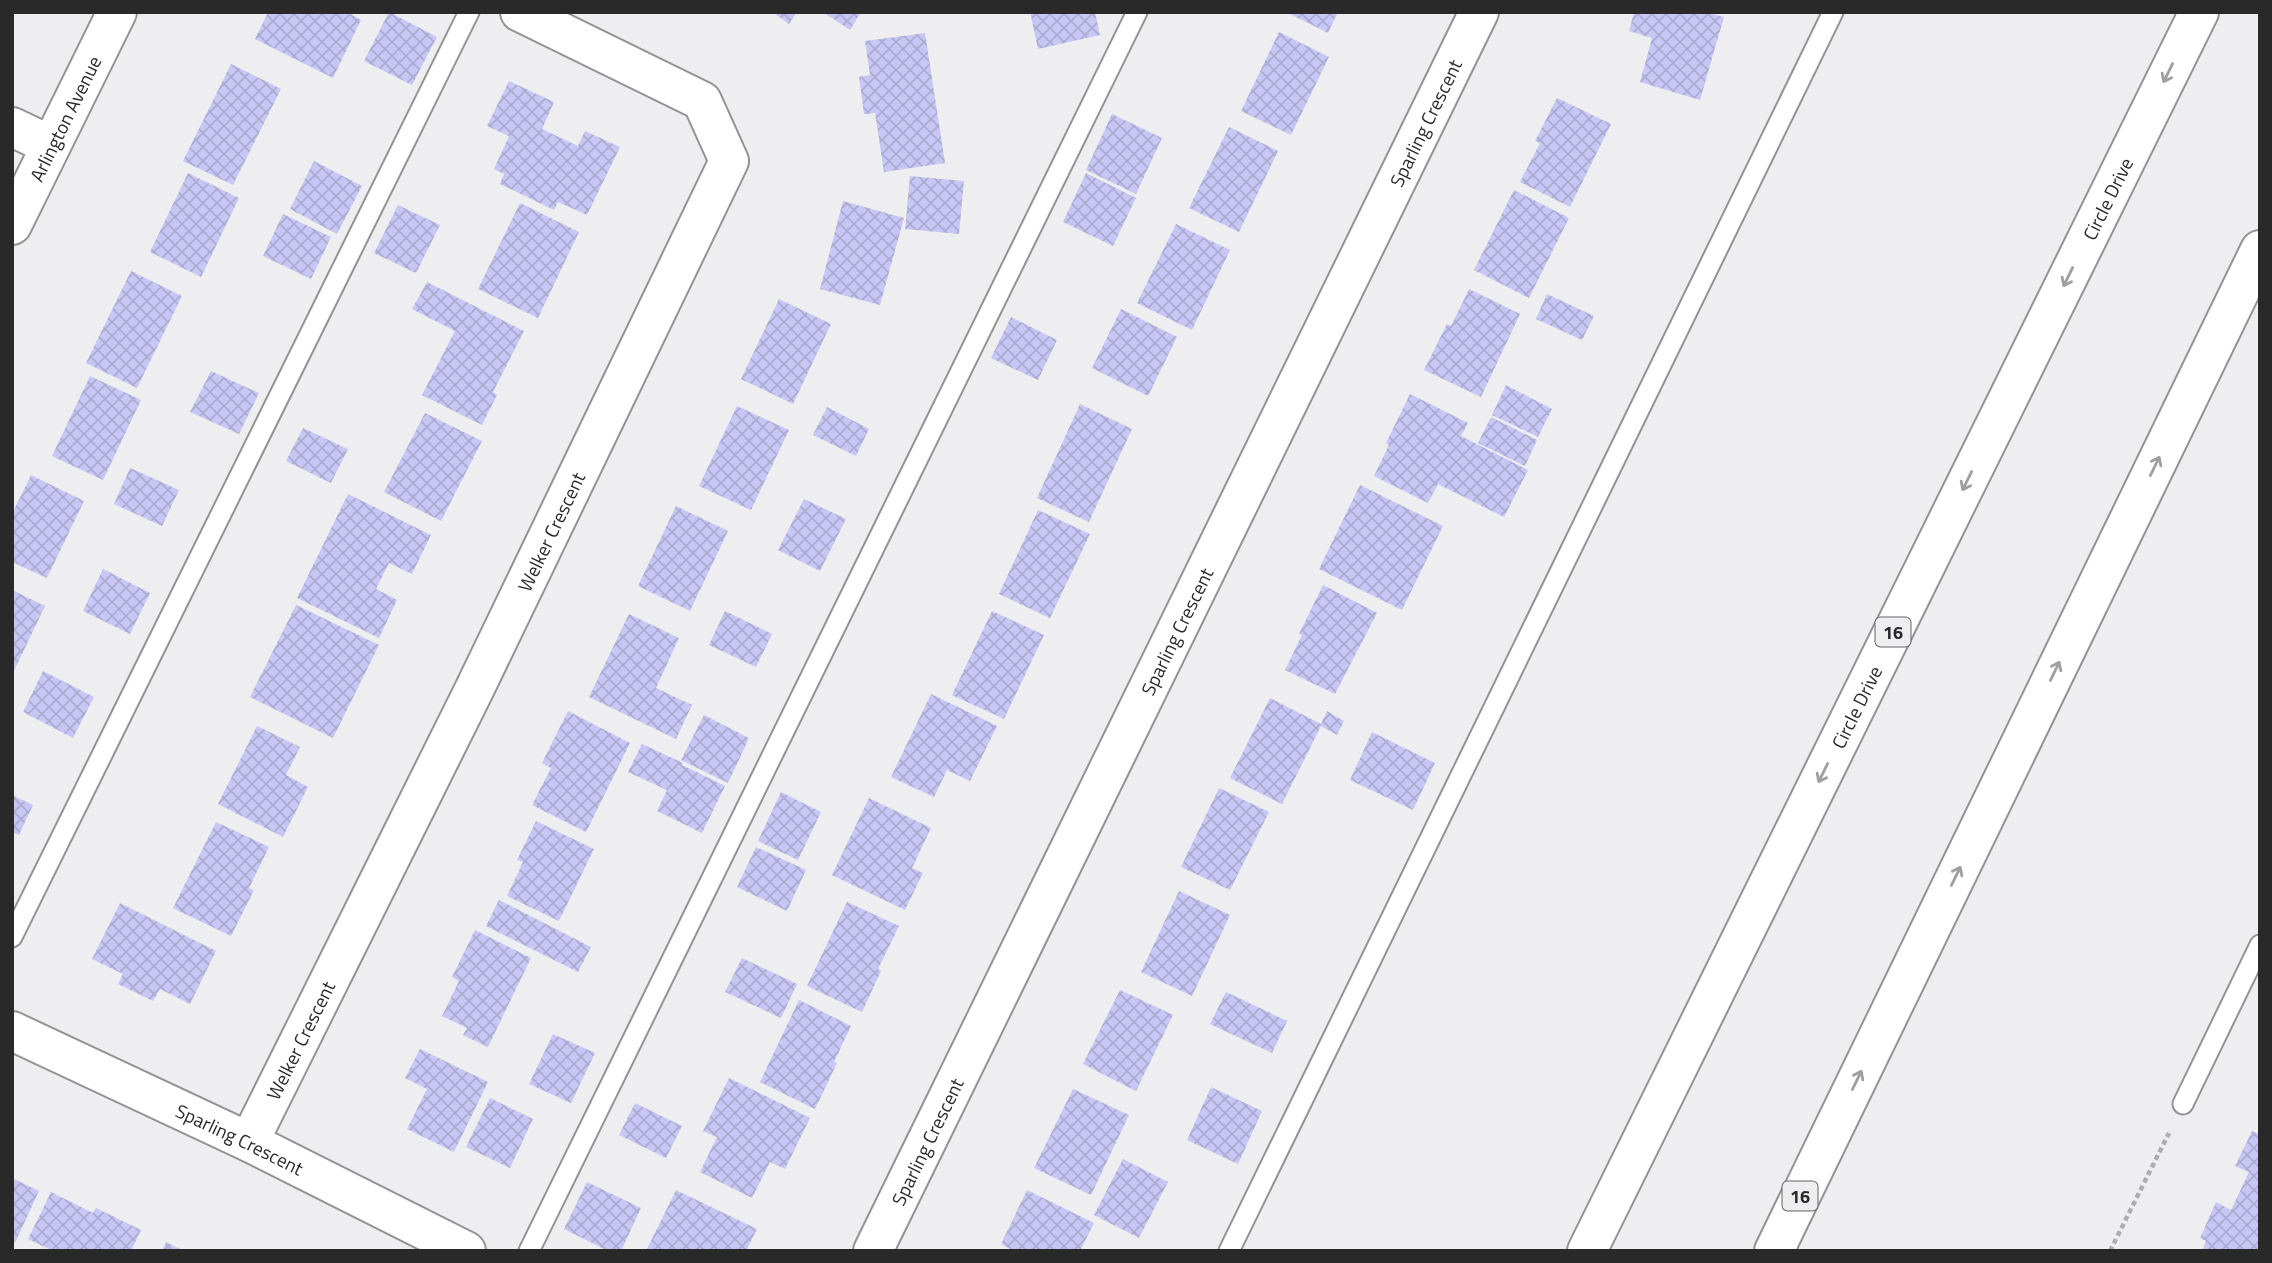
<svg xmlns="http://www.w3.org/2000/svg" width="2272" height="1263" viewBox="0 0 2272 1263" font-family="'Titillium Web',sans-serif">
<defs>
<pattern id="building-cross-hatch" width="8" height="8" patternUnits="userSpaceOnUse" patternTransform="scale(1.75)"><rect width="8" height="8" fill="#c7c7f5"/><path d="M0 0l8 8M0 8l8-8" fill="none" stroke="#ababd2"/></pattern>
</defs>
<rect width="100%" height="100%" fill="#eeeef0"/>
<!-- building -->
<g fill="url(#building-cross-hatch)">
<polygon points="268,12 347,12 361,20 333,78 255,39"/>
<polygon points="389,12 437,37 412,85 364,61"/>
<polygon points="772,12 797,12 789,24"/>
<polygon points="823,12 861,12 850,30"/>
<polygon points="1030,12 1095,12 1100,35 1038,49"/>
<polygon points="1286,12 1338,12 1328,33"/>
<polygon points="1634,12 1706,12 1724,17 1700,100 1640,82 1652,38 1629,31"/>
<polygon points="1279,32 1329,57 1291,135 1241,111"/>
<polygon points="925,33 945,163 884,172 875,113 864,114 859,77 870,75 865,41"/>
<polygon points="231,64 281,89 233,185 183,161"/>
<polygon points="509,81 554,102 542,129 578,146 585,131 620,147 587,215 558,202 554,210 500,184 504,174 494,169 509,136 487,126"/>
<polygon points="1557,98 1611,124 1570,207 1520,182 1540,143 1535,141"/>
<polygon points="1112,114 1162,138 1136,194 1086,170"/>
<polygon points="1229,127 1278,151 1239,232 1189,208"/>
<polygon points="314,161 362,186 337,234 290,209"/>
<polygon points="188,173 239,198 201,277 150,252"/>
<polygon points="1086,173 1136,198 1113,246 1063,222"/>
<polygon points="910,176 964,181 959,234 905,229"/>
<polygon points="1514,190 1569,218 1529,298 1474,270"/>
<polygon points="843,201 904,218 880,305 820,289"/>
<polygon points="520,203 579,232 538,318 478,289"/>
<polygon points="398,205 440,225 416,273 374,253"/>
<polygon points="283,214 331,237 311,279 263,256"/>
<polygon points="1176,224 1230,250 1192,330 1137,303"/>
<polygon points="131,271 182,296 137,388 86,363"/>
<polygon points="427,282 524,331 493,392 497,395 482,425 422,395 455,331 412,309"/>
<polygon points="1469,289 1520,314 1481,397 1424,370 1447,324 1451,326"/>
<polygon points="1547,294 1594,316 1582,340 1536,319"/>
<polygon points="779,299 831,324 793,404 741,379"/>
<polygon points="1121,309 1177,337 1148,396 1092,368"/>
<polygon points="1011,317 1057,340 1038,380 991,358"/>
<polygon points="211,371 259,393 239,434 190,412"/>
<polygon points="90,376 141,400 103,480 52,456"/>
<polygon points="1506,385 1552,409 1538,437 1492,415"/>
<polygon points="1410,394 1468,423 1461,436 1528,470 1504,517 1438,484 1428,503 1374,476 1389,445 1386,443"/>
<polygon points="1080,404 1132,429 1089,522 1037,498"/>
<polygon points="737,406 789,430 751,510 699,486"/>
<polygon points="827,407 869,429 856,456 813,435"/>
<polygon points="425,413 482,441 441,521 384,492"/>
<polygon points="1491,417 1537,440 1525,466 1478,443"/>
<polygon points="303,428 348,449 331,483 286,461"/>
<polygon points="130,468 179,490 162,526 114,504"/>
<polygon points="31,475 84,501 47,578 12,562 12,514"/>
<polygon points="1360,485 1443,526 1402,610 1319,569"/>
<polygon points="348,494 431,535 412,574 389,563 376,589 397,600 379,638 297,598"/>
<polygon points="804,499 846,519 820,571 778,550"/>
<polygon points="676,506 728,531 690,611 638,586"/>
<polygon points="1038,510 1090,534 1050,618 999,594"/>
<polygon points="103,569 150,593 130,634 83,611"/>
<polygon points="1323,585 1377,613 1335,694 1285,670 1302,635 1299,634"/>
<polygon points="12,590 45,606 12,675"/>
<polygon points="296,605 379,645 333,738 250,697"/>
<polygon points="725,611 772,634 756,667 709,645"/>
<polygon points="992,611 1044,635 1004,719 952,695"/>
<polygon points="629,614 679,638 656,688 692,705 676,739 589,697"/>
<polygon points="43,671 94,697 73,738 23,712"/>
<polygon points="931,694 997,726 970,781 947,770 934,797 891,777"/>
<polygon points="1270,698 1321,724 1327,711 1344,721 1337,735 1321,726 1282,804 1230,778"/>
<polygon points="568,711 630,743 586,832 532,805 551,768 542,763"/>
<polygon points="704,715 749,738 728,783 681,760"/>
<polygon points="257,726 300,747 286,775 308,787 283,837 218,804"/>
<polygon points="1372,732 1435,763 1413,810 1350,780"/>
<polygon points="642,744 683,763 682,765 725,786 702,833 657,811 667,790 628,772"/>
<polygon points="1219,788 1269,812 1230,890 1181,867"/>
<polygon points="781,792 821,812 798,860 758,841"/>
<polygon points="12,795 33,805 19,835 12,832"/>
<polygon points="869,798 931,828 912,868 923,873 905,910 832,875"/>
<polygon points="536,821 594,849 559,921 507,896 523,862 517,860"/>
<polygon points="216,822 269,847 249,888 254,890 231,936 173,908"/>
<polygon points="756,847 806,870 787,911 737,887"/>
<polygon points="1179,891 1230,915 1192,996 1141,972"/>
<polygon points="499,900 591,947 578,972 486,926"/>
<polygon points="847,902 899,926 878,969 881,971 862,1012 807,986"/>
<polygon points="120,903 216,951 190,1004 160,989 153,1001 118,984 123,974 92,959"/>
<polygon points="475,930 531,958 488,1047 463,1035 467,1028 442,1016 459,981 452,977"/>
<polygon points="742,958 797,984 781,1018 725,992"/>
<polygon points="1120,990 1173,1015 1136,1091 1083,1064"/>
<polygon points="1226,992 1287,1021 1272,1053 1210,1024"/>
<polygon points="799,1000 851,1026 834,1062 837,1063 815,1109 760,1082"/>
<polygon points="553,1034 595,1053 571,1103 529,1084"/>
<polygon points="420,1049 488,1082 454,1152 407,1129 427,1089 405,1078"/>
<polygon points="729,1078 810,1118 785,1169 770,1162 752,1198 700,1172 717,1137 703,1131"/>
<polygon points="1211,1087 1262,1111 1238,1164 1187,1140"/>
<polygon points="1073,1089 1129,1115 1091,1195 1034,1168"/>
<polygon points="490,1098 533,1119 510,1168 466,1147"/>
<polygon points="635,1103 682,1126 666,1158 619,1135"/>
<polygon points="2252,1131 2260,1135 2260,1251 2202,1251 2206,1241 2200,1238 2216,1202 2231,1210 2249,1172 2235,1166"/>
<polygon points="1123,1159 1168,1182 1139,1238 1094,1215"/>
<polygon points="12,1178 39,1191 15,1243 12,1241"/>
<polygon points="587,1182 641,1208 621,1251 608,1251 564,1229"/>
<polygon points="676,1190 757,1229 746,1251 646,1251"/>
<polygon points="1027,1190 1094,1223 1080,1251 1014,1251 1001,1244"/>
<polygon points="51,1192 93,1213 96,1208 141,1230 131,1251 53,1251 28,1239"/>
<polygon points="166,1242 184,1251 162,1251"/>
</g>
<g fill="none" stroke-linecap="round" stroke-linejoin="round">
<!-- lane casing -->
<g stroke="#939394" stroke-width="23">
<g id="lane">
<polyline points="12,937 469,12"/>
<polyline points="2183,1104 2260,945"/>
<polyline points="529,1251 1137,12"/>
<polyline points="1229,1251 1833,12"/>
</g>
</g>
<!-- street casing -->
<g stroke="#939394" stroke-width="42">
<g id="street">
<polyline points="12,127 50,145"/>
<path id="s1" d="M12,1031L249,1142L466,1251"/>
<path id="s2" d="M249,1142L474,690L729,161L702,101L520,12"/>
<path id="s3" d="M873,1251L1479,12"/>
</g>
</g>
<!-- secondary casing -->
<g stroke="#939394" stroke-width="42">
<g id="secondary">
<path id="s4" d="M12,225L117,12"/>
</g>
</g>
<!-- highway casing -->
<g stroke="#939394" stroke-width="42">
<g id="highway">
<path id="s5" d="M1587,1251L2199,12"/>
<polyline points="1774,1251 2260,250"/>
</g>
</g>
<!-- path -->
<polyline stroke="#adadae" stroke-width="4.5" stroke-dasharray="5 3.5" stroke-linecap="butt" points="2110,1251 2169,1133"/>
<!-- lane -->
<use href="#lane" stroke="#fff" stroke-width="19"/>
<!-- street -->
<use href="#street" stroke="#fff" stroke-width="38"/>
<!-- secondary -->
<use href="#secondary" stroke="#fff" stroke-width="38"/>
<!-- highway -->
<use href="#highway" stroke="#fff" stroke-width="38"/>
</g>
<!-- one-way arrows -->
<defs><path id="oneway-shaft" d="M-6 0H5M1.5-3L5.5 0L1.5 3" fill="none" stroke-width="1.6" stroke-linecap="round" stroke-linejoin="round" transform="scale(1.75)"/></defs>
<g stroke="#9f9f9f">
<use href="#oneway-shaft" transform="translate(2168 73) rotate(116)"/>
<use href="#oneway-shaft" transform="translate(2068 277) rotate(116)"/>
<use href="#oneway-shaft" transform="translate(2155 466) rotate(-64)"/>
<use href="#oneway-shaft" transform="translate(1967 481) rotate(116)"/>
<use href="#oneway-shaft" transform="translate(2055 671) rotate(-64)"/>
<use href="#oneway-shaft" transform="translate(1823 773) rotate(116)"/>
<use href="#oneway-shaft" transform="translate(1956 876) rotate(-64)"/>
<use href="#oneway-shaft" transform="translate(1857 1080) rotate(-64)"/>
</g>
<g text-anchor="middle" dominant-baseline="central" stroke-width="5" stroke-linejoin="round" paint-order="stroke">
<!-- shield labels -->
<g fill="#eeeef0" stroke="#646465" stroke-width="2">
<rect x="1875.5" y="617.5" width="35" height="29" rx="5"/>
<rect x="1782.5" y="1181.5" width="35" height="29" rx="5"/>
</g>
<g font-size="18" font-weight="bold" fill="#292929">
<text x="1893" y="632">16</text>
<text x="1800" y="1196">16</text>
</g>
<!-- street labels -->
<g font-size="19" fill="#292929" stroke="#eeeef0">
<text stroke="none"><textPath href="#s4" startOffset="119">Arlington Avenue</textPath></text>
<text stroke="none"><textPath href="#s3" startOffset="1256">Sparling Crescent</textPath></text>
<text stroke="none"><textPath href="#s5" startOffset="1174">Circle Drive</textPath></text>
<text stroke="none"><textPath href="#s2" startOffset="681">Welker Crescent</textPath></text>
<text stroke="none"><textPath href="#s3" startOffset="690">Sparling Crescent</textPath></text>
<text stroke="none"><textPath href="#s5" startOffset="607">Circle Drive</textPath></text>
<text stroke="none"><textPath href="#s2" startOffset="114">Welker Crescent</textPath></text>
<text stroke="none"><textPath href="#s1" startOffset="252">Sparling Crescent</textPath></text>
<text stroke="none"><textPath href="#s3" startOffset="122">Sparling Crescent</textPath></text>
</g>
</g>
<!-- border -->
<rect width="2272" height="1263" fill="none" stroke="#292929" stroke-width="28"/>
</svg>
